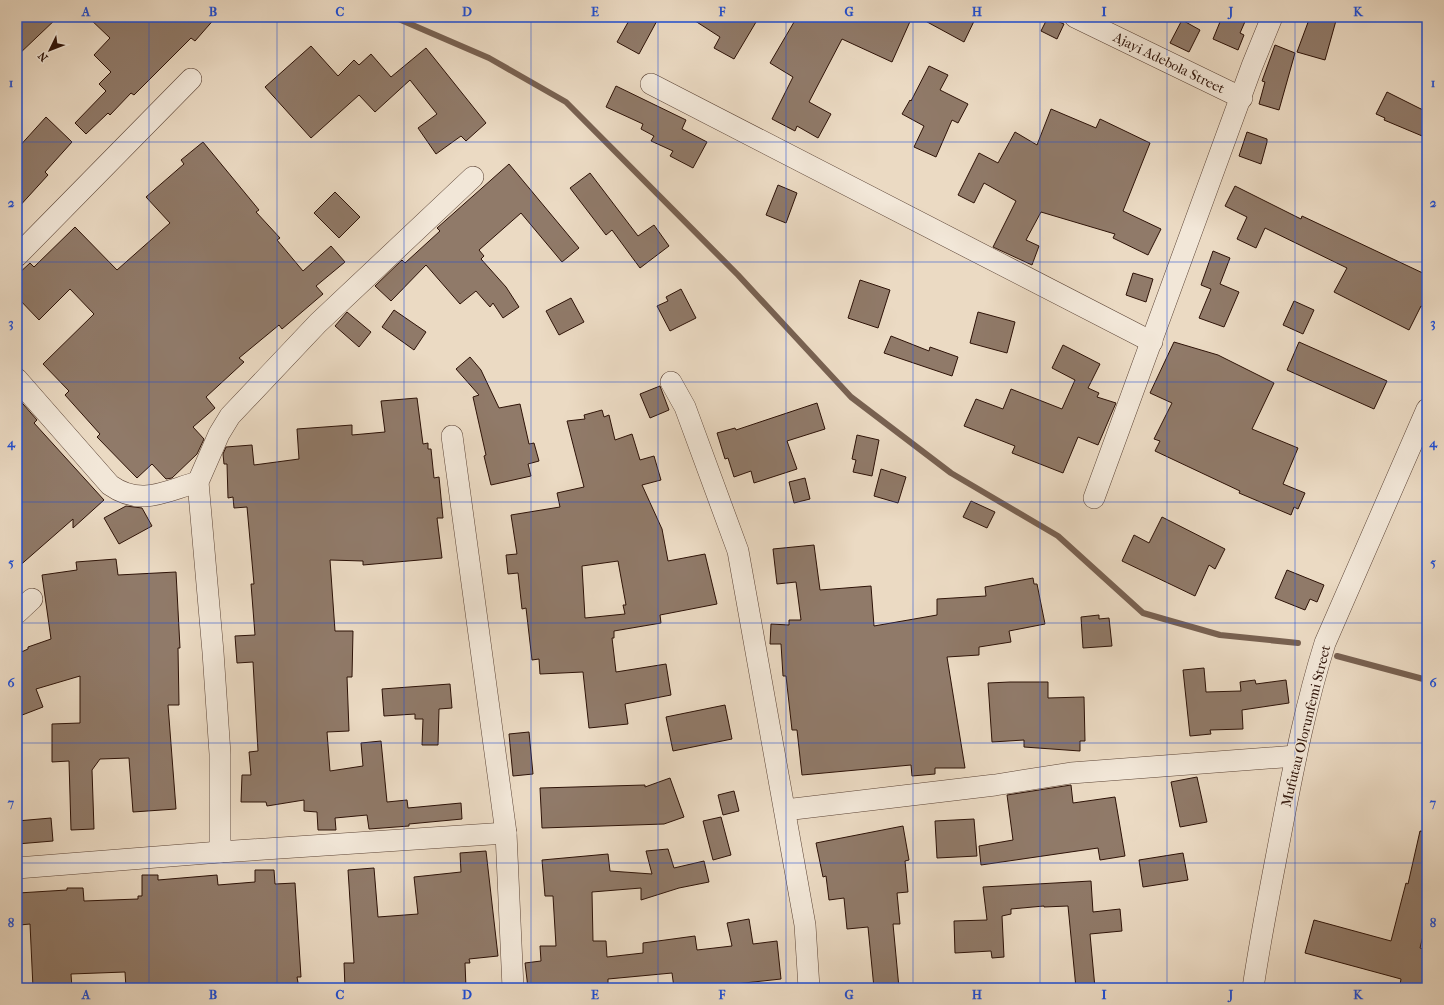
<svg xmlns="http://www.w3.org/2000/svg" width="1444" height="1005" viewBox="0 0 1444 1005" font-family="'IM FELL French Canon',serif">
<rect width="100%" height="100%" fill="#ebdac3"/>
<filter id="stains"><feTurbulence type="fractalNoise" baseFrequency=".005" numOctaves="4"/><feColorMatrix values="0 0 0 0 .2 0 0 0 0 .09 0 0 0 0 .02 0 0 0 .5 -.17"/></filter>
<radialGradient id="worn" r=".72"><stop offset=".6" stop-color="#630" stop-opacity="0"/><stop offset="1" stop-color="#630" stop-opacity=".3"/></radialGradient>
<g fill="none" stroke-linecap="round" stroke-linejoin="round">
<!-- stream -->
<g stroke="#786151" stroke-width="6">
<polyline points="394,17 489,58 566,102 738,275 851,397 951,473 1058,536 1143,613 1220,635 1298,643"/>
<polyline points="1337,656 1427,680"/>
</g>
</g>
<!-- building -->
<g fill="#907a69" stroke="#2d1207" fill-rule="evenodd">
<polygon points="17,17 58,17 17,56"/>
<polygon points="88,17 216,17 195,41 191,38 134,95 131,93 110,115 108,113 86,134 75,123 106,91 99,84 111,72 94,55 110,38"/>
<polygon points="631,17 659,17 639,54 617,42"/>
<polygon points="689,17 759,17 734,59 714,48 720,37"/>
<polygon points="797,17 912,17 892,62 842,39 809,102 831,114 818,138 797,126 795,131 772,119 793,77 770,63"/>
<polygon points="918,17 976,17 964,42"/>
<polygon points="1048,17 1064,24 1057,39 1041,31"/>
<polygon points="1222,17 1247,17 1240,33 1244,35 1238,50 1213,39"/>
<polygon points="1310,17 1337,17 1325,60 1297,52"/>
<polygon points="1182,20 1200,30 1189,52 1170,43"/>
<polygon points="1275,45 1295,53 1279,110 1259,104 1265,82 1262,81"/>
<polygon points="311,46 338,76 354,60 359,65 371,54 391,77 426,48 486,123 466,141 461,136 436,154 418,128 437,114 410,80 375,112 359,95 311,138 265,87"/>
<polygon points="929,66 948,75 940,90 968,104 958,123 952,120 936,157 914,147 924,126 902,114 910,100 911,101"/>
<polygon points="616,86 686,120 682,129 707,142 693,168 670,156 673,151 651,141 654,136 641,129 643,124 606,107"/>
<polygon points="1387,92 1427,112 1427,138 1384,120 1385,118 1376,114"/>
<polygon points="1051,109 1096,128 1100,119 1150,143 1123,211 1161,229 1148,255 1113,238 1115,234 1041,212 1026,240 1039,246 1032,265 993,247 1016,201 984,183 974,203 958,195 979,153 998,163 1015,132 1037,145"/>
<polygon points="46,117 72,142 45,172 48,175 17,209 17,149"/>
<polygon points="1247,132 1267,139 1267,142 1261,164 1239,156"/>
<polygon points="203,142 259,210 256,212 280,238 277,240 303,271 331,246 345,262 316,286 323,294 282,329 279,325 239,358 244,362 206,397 215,408 193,427 204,439 197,454 172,478 166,479 152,464 137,478 97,437 100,434 65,395 69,391 43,364 94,314 70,289 39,320 17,297 17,275 30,263 34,267 75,227 117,270 170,223 146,197 184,164 181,160"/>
<polygon points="509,164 579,248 562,262 521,213 479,250 484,256 481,259 506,287 519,307 503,318 493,303 490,307 476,291 460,304 426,265 391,301 375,286 402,260 405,263 440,231 437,228"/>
<polygon points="590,173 638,236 654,225 669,246 640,268 612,230 606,235 570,188"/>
<polygon points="778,185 797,193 786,223 766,215"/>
<polygon points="1235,186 1301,219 1302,216 1427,275 1427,308 1421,306 1409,330 1334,292 1347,268 1265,228 1256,248 1237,239 1247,217 1225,206"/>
<polygon points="335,192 360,217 339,238 314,213"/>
<polygon points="1213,251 1230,258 1220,284 1239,292 1224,327 1199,318 1211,289 1201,285"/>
<polygon points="1133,273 1153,279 1146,302 1126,295"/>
<polygon points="860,280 890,290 878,328 848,318"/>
<polygon points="681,289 696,318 670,331 657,306 668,301 666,297"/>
<polygon points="571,298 584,322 559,335 546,311"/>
<polygon points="1294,301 1314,310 1303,334 1283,325"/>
<polygon points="394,310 426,332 414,350 382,327"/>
<polygon points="347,312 371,332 359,347 335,326"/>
<polygon points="978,312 1015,322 1007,353 970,343"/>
<polygon points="891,336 929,351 930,347 958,357 952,376 884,353"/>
<polygon points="1174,342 1218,355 1274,383 1252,429 1298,448 1283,484 1305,493 1298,509 1294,507 1291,515 1239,493 1240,491 1155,451 1160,441 1154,439 1172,403 1150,393"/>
<polygon points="1299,342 1387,381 1374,409 1287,370"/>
<polygon points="1063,345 1100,364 1088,388 1099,393 1097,397 1116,403 1098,445 1078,437 1063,473 1012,453 1015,446 964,426 976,399 1003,409 1011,389 1062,409 1075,380 1052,368"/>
<polygon points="470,357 481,370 499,408 520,404 529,444 534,443 539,461 528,464 531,476 491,485 484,456 486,455 473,397 479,395 456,369"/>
<polygon points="660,386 669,410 650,418 640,394"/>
<polygon points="17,397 37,420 34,423 104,500 73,528 73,519 17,568"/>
<polygon points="417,398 423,444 428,443 428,449 431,449 434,478 439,477 443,518 437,518 442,558 363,565 363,561 330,560 335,631 353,631 352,677 347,677 349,731 327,732 330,771 363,766 361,743 381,741 387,802 407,800 408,808 461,803 462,819 409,824 409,826 369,829 367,815 335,818 336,830 318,830 317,812 304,811 304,800 267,806 266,802 241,802 242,775 251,775 249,752 258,751 253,662 237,663 235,636 255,635 251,584 254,584 247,507 234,508 233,497 228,498 227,464 224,464 223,454 226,447 252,445 254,465 299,459 297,429 352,425 352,435 385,432 381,401"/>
<polygon points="817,403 825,429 787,441 797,469 754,483 751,471 734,477 728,458 725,459 717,433 735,428 736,430"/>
<path d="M602,410L604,417L609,415L615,440L632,434L640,460L654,456L661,480L642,485L662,529L668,561L705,554L717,604L660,615L661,623L614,631V638H612L616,672L666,664L671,695L625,704L628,724L589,728L583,672L540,674L539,659L532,660L526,608L522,609L518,573L508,574L506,555L517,554L511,515L560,507L557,493L584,487L567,421L585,419L584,415ZM618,561L626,605H623L625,614L585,618L582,566Z"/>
<polygon points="857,435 879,440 872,476 853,472 856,460 852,459"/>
<polygon points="881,469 906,477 898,503 874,496"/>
<polygon points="805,478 810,499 794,503 789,482"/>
<polygon points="971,501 995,512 987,528 963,517"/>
<polygon points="126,506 142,508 152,526 119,544 104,518"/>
<polygon points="1162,517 1225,549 1215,569 1209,565 1195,596 1122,561 1134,535 1149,543"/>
<polygon points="814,545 820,590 871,586 874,626 937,615 937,599 986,596 985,587 1033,578 1034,584 1037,584 1045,624 1009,631 1011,642 979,647 979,655 947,657 965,768 935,768 935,774 912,776 911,765 802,775 797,730 792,730 786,676 783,676 781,644 770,644 771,624 789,625 789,620 801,620 796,582 777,584 773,549"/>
<polygon points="116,559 118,575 176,572 180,648 178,648 179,705 168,705 176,809 133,812 129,758 100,759 92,770 94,829 71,830 69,761 52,762 52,724 80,723 80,676 36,689 43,707 17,717 17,654 28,649 28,647 51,639 42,575 77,570 76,562"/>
<polygon points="1287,570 1324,585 1317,602 1310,599 1305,610 1275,598"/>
<polygon points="1099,615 1099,619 1109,618 1112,646 1083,648 1081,617"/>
<polygon points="1204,668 1206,692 1241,691 1240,682 1255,680 1256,684 1286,680 1289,703 1242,710 1243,729 1210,730 1211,734 1190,736 1183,670"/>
<polygon points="1010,682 1048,682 1048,698 1084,697 1085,741 1080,741 1080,751 1024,747 1024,740 992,742 988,683"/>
<polygon points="450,684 452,708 439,709 438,745 422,745 423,719 415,719 415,714 384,716 382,689"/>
<polygon points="725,705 732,739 673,751 666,717"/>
<polygon points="529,732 533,774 513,776 509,734"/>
<polygon points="1197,777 1207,822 1180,827 1171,782"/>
<polygon points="670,778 684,817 664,824 542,828 540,788 645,785 645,787"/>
<polygon points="1071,785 1073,803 1115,797 1125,856 1100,860 1098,848 981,865 979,846 1013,840 1007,795"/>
<polygon points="734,791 739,811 723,815 718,795"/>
<polygon points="721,817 731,855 713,860 703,821"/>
<polygon points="51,818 53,841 17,844 17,821"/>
<polygon points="974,819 977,856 937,858 935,821"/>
<polygon points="903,826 909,860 905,861 908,892 897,893 900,924 893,924 899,988 874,988 868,927 847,929 844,898 829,900 826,876 823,877 816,843"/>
<polygon points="1420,831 1427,832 1427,920 1420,948 1427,950 1427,988 1411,988 1400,985 1401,979 1305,953 1314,920 1391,941 1406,883 1408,884"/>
<polygon points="668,849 674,868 704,861 709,882 679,888 641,900 641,888 592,892 593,941 606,941 607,957 643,953 643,943 695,936 697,950 732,946 727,923 749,919 753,944 777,941 781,979 726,985 726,988 674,988 672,973 608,979 608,988 528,988 525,963 541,961 540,946 556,946 553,896 545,896 542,860 608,854 610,871 652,874 646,851"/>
<polygon points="486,851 498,956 469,959 470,963 465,963 466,988 424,988 424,986 345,988 344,963 354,963 348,870 374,868 378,917 418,914 414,877 461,872 460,853"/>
<polygon points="1183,853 1188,880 1143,887 1139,860"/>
<polygon points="255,870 274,870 275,884 295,883 301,977 297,977 299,988 126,988 125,972 71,974 72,988 33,988 30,924 20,925 18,893 67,890 67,888 83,888 84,901 138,899 138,896 142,896 142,875 158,875 158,880 217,875 218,885 255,882"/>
<polygon points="1091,881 1093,912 1120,909 1122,931 1090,934 1095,988 1076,988 1068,906 1044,907 1044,906 1011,909 1011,914 1002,916 1004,957 992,958 991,951 955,953 954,921 987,920 983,887"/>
</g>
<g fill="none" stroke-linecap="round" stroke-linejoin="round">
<!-- minor casing -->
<g stroke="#5c4436" stroke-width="22">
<g id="minor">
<polyline points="1075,17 1242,98"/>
<polyline points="651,84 1152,342"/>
<polyline points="17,256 191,79"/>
<path d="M17,379L110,485C141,507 165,491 198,482"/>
<polyline points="671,382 685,407 738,551 805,925 809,988"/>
<polyline points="452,436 506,833 513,988"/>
<polyline points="1094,498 1252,66 1272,17"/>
<polyline points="17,613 32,599"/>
<polyline points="785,810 995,785 1071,773 1296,756"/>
<polyline points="220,852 220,754 213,652 198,482 219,434 230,416 318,323 473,177"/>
<polyline points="17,868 220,852 506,833"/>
<path d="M1253,988C1261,934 1272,880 1282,827C1294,765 1306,703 1325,643L1427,409"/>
</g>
</g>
<!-- minor -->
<use href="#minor" stroke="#f2e7d8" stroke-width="21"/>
</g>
<!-- grid -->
<path fill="none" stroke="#1d4ed8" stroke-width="1" stroke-opacity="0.55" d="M149,17V988M277,17V988M404,17V988M531,17V988M658,17V988M786,17V988M913,17V988M1040,17V988M1167,17V988M1295,17V988M17,142H1427M17,262H1427M17,382H1427M17,502H1427M17,623H1427M17,743H1427M17,863H1427"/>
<g text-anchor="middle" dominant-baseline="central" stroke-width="3" stroke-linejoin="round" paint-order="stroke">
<!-- street labels -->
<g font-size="14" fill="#2d1207" stroke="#f2e7d8">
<text transform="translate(1169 63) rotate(26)">Ajayi Adebola Street</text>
<text transform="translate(1306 726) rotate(-76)">Mufutau Olorunfemi Street</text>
</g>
</g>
<!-- margin -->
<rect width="1444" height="1005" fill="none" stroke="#ebdac3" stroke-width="44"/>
<!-- north arrow -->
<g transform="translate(50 50) rotate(227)" stroke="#f2e7d8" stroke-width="3" paint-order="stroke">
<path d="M0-3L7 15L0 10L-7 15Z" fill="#2d1207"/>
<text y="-6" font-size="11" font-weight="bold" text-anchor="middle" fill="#2d1207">N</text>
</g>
<rect x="22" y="22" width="1400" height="961" fill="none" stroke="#1d4ed8" stroke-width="1.5"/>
<g font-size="13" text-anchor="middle" font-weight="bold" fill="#1d4ed8">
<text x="86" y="16">A</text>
<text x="213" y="16">B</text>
<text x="340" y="16">C</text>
<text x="467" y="16">D</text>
<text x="595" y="16">E</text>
<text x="722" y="16">F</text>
<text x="849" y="16">G</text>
<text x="977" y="16">H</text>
<text x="1104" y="16">I</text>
<text x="1231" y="16">J</text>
<text x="1358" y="16">K</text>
<text x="11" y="87">1</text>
<text x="1433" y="87">1</text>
<text x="11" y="207">2</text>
<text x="1433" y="207">2</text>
<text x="11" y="327">3</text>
<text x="1433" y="327">3</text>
<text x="11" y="447">4</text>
<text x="1433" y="447">4</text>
<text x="11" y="567">5</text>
<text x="1433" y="567">5</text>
<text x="11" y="687">6</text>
<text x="1433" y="687">6</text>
<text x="11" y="807">7</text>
<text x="1433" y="807">7</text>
<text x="11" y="927">8</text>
<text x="1433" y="927">8</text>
<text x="86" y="999">A</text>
<text x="213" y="999">B</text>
<text x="340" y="999">C</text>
<text x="467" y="999">D</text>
<text x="595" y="999">E</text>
<text x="722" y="999">F</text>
<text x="849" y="999">G</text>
<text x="977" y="999">H</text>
<text x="1104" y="999">I</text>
<text x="1231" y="999">J</text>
<text x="1358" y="999">K</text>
</g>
<rect width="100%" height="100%" filter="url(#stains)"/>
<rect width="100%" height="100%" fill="url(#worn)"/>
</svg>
